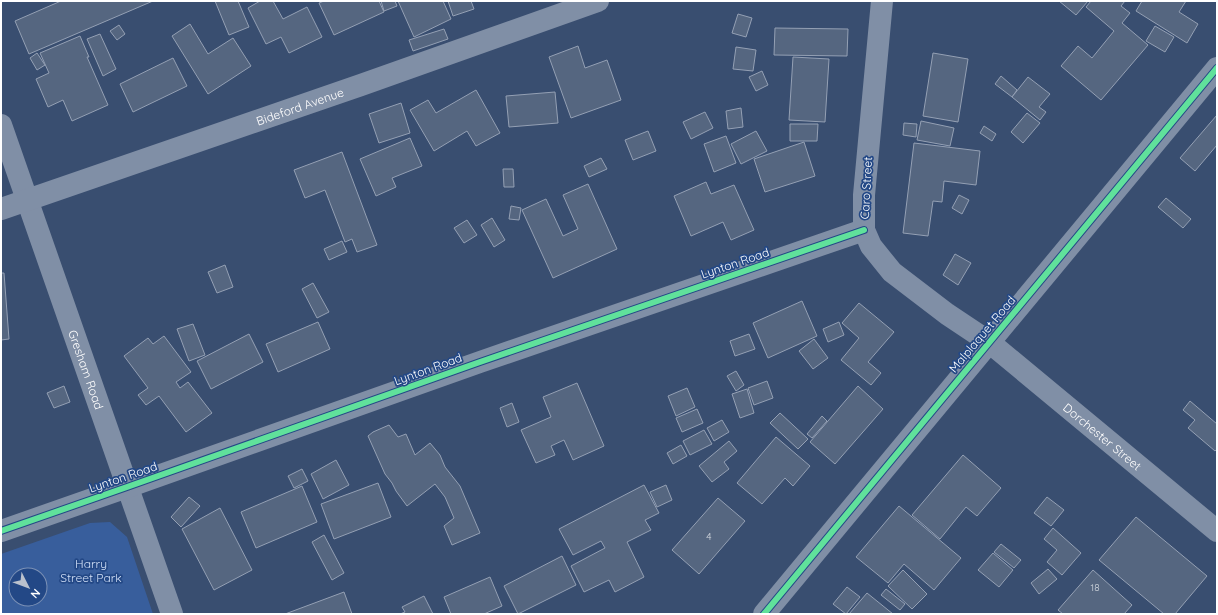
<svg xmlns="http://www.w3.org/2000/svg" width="1218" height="615" viewBox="0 0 1218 615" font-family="Quicksand,sans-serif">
<rect width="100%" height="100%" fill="#394e70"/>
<!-- green -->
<path fill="#385e9c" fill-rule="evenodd" d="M110,522L127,537L153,614H1V554L90,523ZM16,575H40V599H16Z"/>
<!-- building -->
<g fill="#556680" stroke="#94a0b4">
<polygon points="61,1 153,1 29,54 15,21"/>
<polygon points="215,1 238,1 249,27 229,35"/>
<polygon points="260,1 273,1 283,19 307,7 322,37 289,53 281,37 266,44 248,8"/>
<polygon points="324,1 379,1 384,12 334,35 319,3"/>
<polygon points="381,1 395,1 397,6 384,11"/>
<polygon points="398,1 443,1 451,19 414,37"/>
<polygon points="448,1 471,1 474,9 453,16"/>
<polygon points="1059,1 1088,1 1076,15"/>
<polygon points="1091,1 1125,1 1121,6 1130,13 1122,23 1148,45 1101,100 1061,66 1078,46 1092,58 1114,31 1086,7"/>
<polygon points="1142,1 1186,1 1179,12 1198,24 1187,43 1136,11"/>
<polygon points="738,14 752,18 746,37 732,33"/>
<polygon points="190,24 208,54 233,38 251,66 208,94 172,36"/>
<polygon points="119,25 125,34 117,40 110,31"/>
<polygon points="1155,26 1174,37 1165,52 1146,41"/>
<polygon points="775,28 848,29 847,56 774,55"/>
<polygon points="444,29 448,39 413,51 409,40"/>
<polygon points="100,34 116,69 103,76 87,39"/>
<polygon points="80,36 89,57 87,57 108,105 72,121 63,100 48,107 36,79 49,73 40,53"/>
<polygon points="578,46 585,68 607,60 621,100 571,118 549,57"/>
<polygon points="736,47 756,50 753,71 733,69"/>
<polygon points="37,53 45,65 37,70 30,58"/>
<polygon points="933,53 968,59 958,122 923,116"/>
<polygon points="793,57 829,59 825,122 789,120"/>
<polygon points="173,58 187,86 133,112 120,84"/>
<polygon points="762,71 768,85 756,91 749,77"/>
<polygon points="1001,76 1017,90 1012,97 995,84"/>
<polygon points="1028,77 1050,94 1039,107 1046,112 1040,120 1012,97"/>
<polygon points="476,90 500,133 476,146 467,131 434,151 410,110 428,100 436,113"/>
<polygon points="555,92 558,123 509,127 506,96"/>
<polygon points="401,103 410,133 379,143 369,114"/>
<polygon points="741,108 743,127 728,129 726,111"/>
<polygon points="705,112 713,128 691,139 683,122"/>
<polygon points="1027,113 1040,123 1023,143 1011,132"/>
<polygon points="1217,115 1217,145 1195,171 1180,158"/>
<polygon points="921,121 954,128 950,146 917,140"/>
<polygon points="904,123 917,124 916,137 903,135"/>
<polygon points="790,124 818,124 817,141 790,141"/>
<polygon points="984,126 996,134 992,141 980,133"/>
<polygon points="648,131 656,151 633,160 625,140"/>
<polygon points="756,131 767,151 741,164 731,144"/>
<polygon points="726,136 736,163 714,172 704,144"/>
<polygon points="410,138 422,166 392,178 396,187 376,196 360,159"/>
<polygon points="804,142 815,176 765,192 754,159"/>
<polygon points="914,143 980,151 976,185 944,181 942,202 933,201 928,236 903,233"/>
<polygon points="342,152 377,245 357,252 352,239 345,242 325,190 305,198 294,170"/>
<polygon points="601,158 607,169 589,177 584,166"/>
<polygon points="503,169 513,169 514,187 504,187"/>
<polygon points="706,182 711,194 734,185 754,230 731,240 723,222 691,236 674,196"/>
<polygon points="588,184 617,249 553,278 522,210 546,199 563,236 578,229 563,195"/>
<polygon points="959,195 969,200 962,214 952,208"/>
<polygon points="1166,198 1191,219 1183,228 1158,207"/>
<polygon points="511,206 521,208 519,220 509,219"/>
<polygon points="492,218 505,240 494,247 481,225"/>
<polygon points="467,220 477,235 464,243 454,228"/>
<polygon points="342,241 347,252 329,260 324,249"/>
<polygon points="955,254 971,263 958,285 943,275"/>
<polygon points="225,265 233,287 217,293 208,272"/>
<polygon points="1,273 4,273 9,339 1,340"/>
<polygon points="313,283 329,312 317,318 302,289"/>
<polygon points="802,301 817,336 768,358 753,323"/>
<polygon points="859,303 894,332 868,362 881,373 871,385 841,360 859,338 842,323"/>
<polygon points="318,322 330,349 278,372 266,344"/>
<polygon points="839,322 844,335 828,342 823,329"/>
<polygon points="193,324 205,355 189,361 177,329"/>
<polygon points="249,334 263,362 211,389 197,361"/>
<polygon points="749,334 755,349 735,356 730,341"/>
<polygon points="164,336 191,372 176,382 180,388 188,382 212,413 186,432 159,396 146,405 138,395 148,388 124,356 148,338 153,344"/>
<polygon points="814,339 828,358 813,369 799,351"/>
<polygon points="736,371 744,385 736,391 727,376"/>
<polygon points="767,381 773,398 754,405 748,388"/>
<polygon points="577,383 604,446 573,460 564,440 551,446 555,455 536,463 521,430 551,417 543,397"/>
<polygon points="64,386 70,402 54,408 47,393"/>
<polygon points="858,386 883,409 835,464 810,442"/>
<polygon points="687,388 695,407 676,416 668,396"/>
<polygon points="747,389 754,413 740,418 732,394"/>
<polygon points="1190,401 1217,424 1217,449 1215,451 1188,428 1195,420 1183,410"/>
<polygon points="512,403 519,422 507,427 500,408"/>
<polygon points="697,409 703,423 682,432 676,418"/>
<polygon points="780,413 808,439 798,449 770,423"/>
<polygon points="822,416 827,421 812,438 807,434"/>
<polygon points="722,420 729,432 714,441 707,428"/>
<polygon points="389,425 398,437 406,434 415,455 430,443 440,455 445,467 460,486 480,533 452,545 444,526 454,518 445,497 435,484 407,506 396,491 392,483 385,474 368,436 373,432"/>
<polygon points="704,430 712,444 690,455 683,441"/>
<polygon points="776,437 810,466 793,486 785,478 762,504 737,483"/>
<polygon points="729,441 737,451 724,462 729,469 712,482 699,466"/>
<polygon points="681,445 687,456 673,464 667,453"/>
<polygon points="963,455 1001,488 977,516 966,507 940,539 912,515"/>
<polygon points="336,460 349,485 323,499 311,474"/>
<polygon points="302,469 308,481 294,488 288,476"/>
<polygon points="378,483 391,517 334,539 321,504"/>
<polygon points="644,485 659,513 645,520 651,530 627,542 644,577 615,592 609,580 584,592 571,566 605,548 601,541 573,555 559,529"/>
<polygon points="666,485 672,500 657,507 650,492"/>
<polygon points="302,486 317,522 256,548 241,512"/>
<polygon points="189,497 200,506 181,527 171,517"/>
<polygon points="1047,497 1064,510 1051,526 1034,513"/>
<polygon points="718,498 745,521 699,574 672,550"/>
<polygon points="899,506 961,558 934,590 904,564 888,583 856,557"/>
<polygon points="220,508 252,570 214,590 182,529"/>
<polygon points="1136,517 1207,576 1175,614 1164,614 1099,560"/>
<polygon points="1053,528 1081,553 1062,575 1047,562 1057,550 1044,539"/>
<polygon points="324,535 344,573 332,580 312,542"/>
<polygon points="1001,544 1021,560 1014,568 994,552"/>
<polygon points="993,553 1013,570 999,587 978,570"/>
<polygon points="562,556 576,585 518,614 504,586"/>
<polygon points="1048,569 1057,579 1039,594 1031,583"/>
<polygon points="903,570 927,594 912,609 888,586"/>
<polygon points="1093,570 1132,605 1124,614 1063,614 1058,610"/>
<polygon points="490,577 502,606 484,614 451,614 444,597"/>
<polygon points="847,587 860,597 846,614 833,604"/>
<polygon points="886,589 905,604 900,610 881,595"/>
<polygon points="344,592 352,614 285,614"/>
<polygon points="867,593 893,614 849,614"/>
<polygon points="424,596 433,614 400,614 405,612 402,607"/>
</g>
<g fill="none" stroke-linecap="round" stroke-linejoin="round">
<!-- minor -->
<g stroke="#808fa6" stroke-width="22">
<path id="s1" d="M882,1L864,195V230L871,246L892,272L947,314L989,342L1217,531"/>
<path id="s2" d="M1,125L172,614"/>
<path id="s3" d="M1,209L361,85L598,1"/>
<polyline points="1,531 127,487 480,362 864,230"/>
<polyline points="764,614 1217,68"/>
</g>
<!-- cycleway casing -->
<g stroke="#234886" stroke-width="8">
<g id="cycleway">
<polyline points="1,531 127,487 480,362 864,230"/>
<polyline points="764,614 1217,68"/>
</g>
</g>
<!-- cycleway -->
<use href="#cycleway" stroke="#60e19b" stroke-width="6"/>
</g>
<g text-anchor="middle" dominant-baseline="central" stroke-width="3.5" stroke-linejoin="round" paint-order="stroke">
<!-- number labels -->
<g font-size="10" fill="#d4d9df">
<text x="709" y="536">4</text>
<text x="1095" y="587">18</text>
</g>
<!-- street labels -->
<g font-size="12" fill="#fff" stroke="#234886">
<text stroke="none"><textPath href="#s3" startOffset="316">Bideford Avenue</textPath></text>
<text transform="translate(866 188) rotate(-87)">Caro Street</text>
<text transform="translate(735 263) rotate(-19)">Lynton Road</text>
<text transform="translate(982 334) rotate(-50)">Malplaquet Road</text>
<text stroke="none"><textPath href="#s2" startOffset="259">Gresham Road</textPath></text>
<text transform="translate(428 369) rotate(-20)">Lynton Road</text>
<text stroke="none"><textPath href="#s1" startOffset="548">Dorchester Street</textPath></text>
<text transform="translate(123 477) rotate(-19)">Lynton Road</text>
</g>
<!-- park labels -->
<g font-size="12" fill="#d2e0f7" stroke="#234886">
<text x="91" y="563">Harry<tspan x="91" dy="14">Street Park</tspan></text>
</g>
</g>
<!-- border -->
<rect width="1218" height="615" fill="none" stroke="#ffffff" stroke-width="4"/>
<!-- north arrow -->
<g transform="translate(28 587) rotate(132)"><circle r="19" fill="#234886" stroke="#7b91b6"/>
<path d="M0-3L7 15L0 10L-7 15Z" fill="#bac1cd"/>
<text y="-6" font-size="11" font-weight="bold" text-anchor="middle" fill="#ffffff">N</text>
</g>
</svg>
